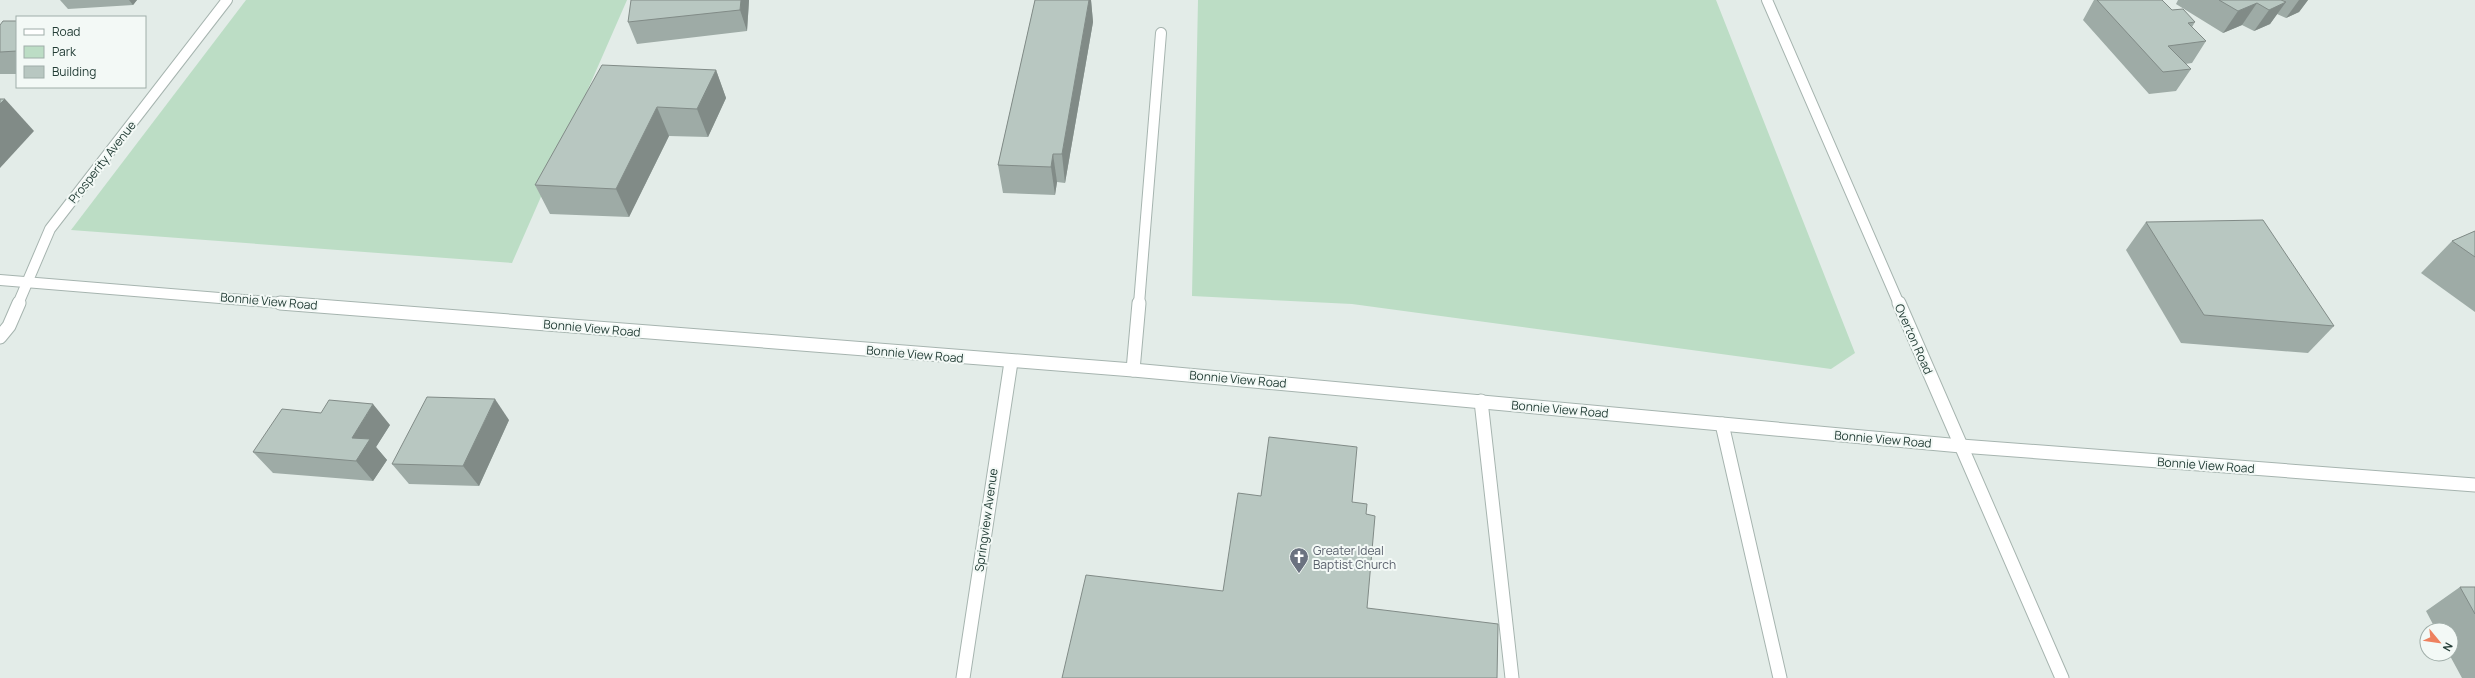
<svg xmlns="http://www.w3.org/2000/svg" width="2475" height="678" viewBox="0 0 2475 678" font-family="Manrope,sans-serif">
<rect width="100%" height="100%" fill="#e3ece8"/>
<!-- green -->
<g fill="#bcddc5">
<polygon points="246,0 627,0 512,263 71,230"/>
<polygon points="1198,0 1716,0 1855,353 1831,369 1352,304 1192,296"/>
</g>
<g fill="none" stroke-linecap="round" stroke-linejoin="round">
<!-- minor-far1 casing -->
<g stroke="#a6b4af" stroke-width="12">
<g id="minor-far1">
<polyline points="1767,0 1899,304"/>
<polyline points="0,280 293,304"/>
<polyline points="18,304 50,229 227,0"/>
<polyline points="1139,304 1161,33"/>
</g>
</g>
<!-- minor casing -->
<g stroke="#a6b4af" stroke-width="15">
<g id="minor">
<polyline points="280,303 1133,370 1961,446 2475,485"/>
<polyline points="1899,303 2062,678"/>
<polyline points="0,337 9,326 19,303"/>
<polyline points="1133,370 1139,303"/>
<polyline points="1481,401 1512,678"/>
<polyline points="1722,424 1780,678"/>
<polyline points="963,678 1011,362"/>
</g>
</g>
<!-- minor-far1 -->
<use href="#minor-far1" stroke="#fff" stroke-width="10"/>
<!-- minor -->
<use href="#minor" stroke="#fff" stroke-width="13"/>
</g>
<!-- wall -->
<g fill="#9eaba6">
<polygon points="60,0 137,0 133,5 68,9"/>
<polygon points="749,0 747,31 637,44 628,22"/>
<polygon points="1035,0 1091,0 1093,22 1065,183 1057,182 1055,195 1003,193 998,165"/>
<polygon points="2094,0 2162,0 2172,10 2195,22 2192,27 2206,41 2192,63 2185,64 2191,69 2176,91 2149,94 2083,20"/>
<polygon points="2178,0 2308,0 2299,12 2286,18 2277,14 2270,24 2254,31 2242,25 2223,33 2176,4"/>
<polygon points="17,21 17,74 0,74 0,25"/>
<polygon points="716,70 726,98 708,137 669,136 629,217 550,214 535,185"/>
<polygon points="2146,222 2334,326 2308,353 2181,343 2126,250"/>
<polygon points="2475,231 2475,312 2421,273 2452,241"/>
<polygon points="321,413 390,425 376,447 387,460 373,481 273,473 253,452"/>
<polygon points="509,420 479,486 409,484 392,464"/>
<polygon points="2460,587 2475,587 2475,678 2462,678 2449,654 2451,654 2451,630 2436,630 2426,611"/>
</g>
<!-- shaded-wall -->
<g fill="#818b87">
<polygon points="129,0 137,0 133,5"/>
<polygon points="741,0 749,0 747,31 740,10"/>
<polygon points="1089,0 1091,0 1093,22 1065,183 1062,154"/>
<polygon points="2299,0 2308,0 2299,12 2286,18"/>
<polygon points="2286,2 2270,24 2254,31 2269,10"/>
<polygon points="2257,3 2242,25 2223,33 2238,11"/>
<polygon points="716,70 726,98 708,137 697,109"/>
<polygon points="5,99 34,131 0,168 0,104"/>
<polygon points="657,107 669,136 629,217 616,189"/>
<polygon points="1053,154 1057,182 1055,195 1051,167"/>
<polygon points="495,399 509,420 479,486 463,466"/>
<polygon points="373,404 390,425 376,447 387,460 373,481 356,461 352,438"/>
</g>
<!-- building -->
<g fill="#b8c7c1" stroke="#818b87">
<polygon points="631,0 741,0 740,10 628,22"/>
<polygon points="1035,0 1089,0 1062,154 1053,154 1051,167 998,165"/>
<polygon points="2097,0 2162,0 2172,10 2183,9 2195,22 2188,23 2206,41 2168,46 2191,69 2163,72"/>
<polygon points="2219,0 2281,0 2286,2 2269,10 2257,3 2238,11"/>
<polygon points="3,21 17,21 17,51 0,52 0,25"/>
<polygon points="602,65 716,70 697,109 657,107 616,189 535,185"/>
<polygon points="0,99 5,99 0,104"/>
<polygon points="2263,220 2334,326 2204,315 2146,222"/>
<polygon points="2475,231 2475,257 2452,241"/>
<polygon points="427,397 495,399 463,466 392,464"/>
<polygon points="329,400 373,404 352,438 370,439 356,461 253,452 282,409 321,413"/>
<polygon points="1269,437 1357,447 1352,502 1367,504 1366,514 1375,516 1367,608 1498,624 1497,678 1062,678 1086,575 1223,591 1238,493 1261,496"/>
<polygon points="2460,587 2475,587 2475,614"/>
</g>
<!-- icons -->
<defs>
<g id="church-pin" transform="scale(1)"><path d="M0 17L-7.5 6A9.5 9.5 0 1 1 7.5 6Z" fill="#6b7280" stroke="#f3f9f6"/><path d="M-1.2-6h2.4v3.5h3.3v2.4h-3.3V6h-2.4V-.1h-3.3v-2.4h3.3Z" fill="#fff"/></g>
</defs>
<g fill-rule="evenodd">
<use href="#church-pin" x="1299" y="557"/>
</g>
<g text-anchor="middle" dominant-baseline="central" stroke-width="4" stroke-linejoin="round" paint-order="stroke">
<!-- street labels -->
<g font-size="12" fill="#233d36" stroke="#f3f9f6">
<text transform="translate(102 162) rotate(-52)">Prosperity Avenue</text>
<text transform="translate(269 301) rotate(5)">Bonnie View Road</text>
<text transform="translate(592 328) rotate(5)">Bonnie View Road</text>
<text transform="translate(1914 339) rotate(66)">Overton Road</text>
<text transform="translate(915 354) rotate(5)">Bonnie View Road</text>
<text transform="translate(1238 379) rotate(5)">Bonnie View Road</text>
<text transform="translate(1560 409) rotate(5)">Bonnie View Road</text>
<text transform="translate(1883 439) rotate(5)">Bonnie View Road</text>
<text transform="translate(2206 465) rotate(4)">Bonnie View Road</text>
<text transform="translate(986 520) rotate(-82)">Springview Avenue</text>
</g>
<!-- worship labels -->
<g font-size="12" fill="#5b616d" stroke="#f3f9f6" text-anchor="start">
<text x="1313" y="550">Greater Ideal<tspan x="1313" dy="14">Baptist Church</tspan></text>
</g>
</g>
<!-- legend -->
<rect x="16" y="16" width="130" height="72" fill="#f3f9f6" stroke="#a0aea9"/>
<rect x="24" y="29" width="20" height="6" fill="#ffffff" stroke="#a0aea9"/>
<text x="52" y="36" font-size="12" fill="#233d36">Road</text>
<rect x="24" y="46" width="20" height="12" fill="#bcddc5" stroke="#a0aea9"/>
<text x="52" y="56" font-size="12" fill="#233d36">Park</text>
<rect x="24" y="66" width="20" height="12" fill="#b8c7c1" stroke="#a0aea9"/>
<text x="52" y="76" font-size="12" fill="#233d36">Building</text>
<!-- north arrow -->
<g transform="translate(2439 642) rotate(119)"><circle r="19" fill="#f3f9f6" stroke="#a0aea9"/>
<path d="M0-3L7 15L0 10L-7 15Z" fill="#ee815f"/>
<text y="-6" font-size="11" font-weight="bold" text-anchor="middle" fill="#233d36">N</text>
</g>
</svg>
